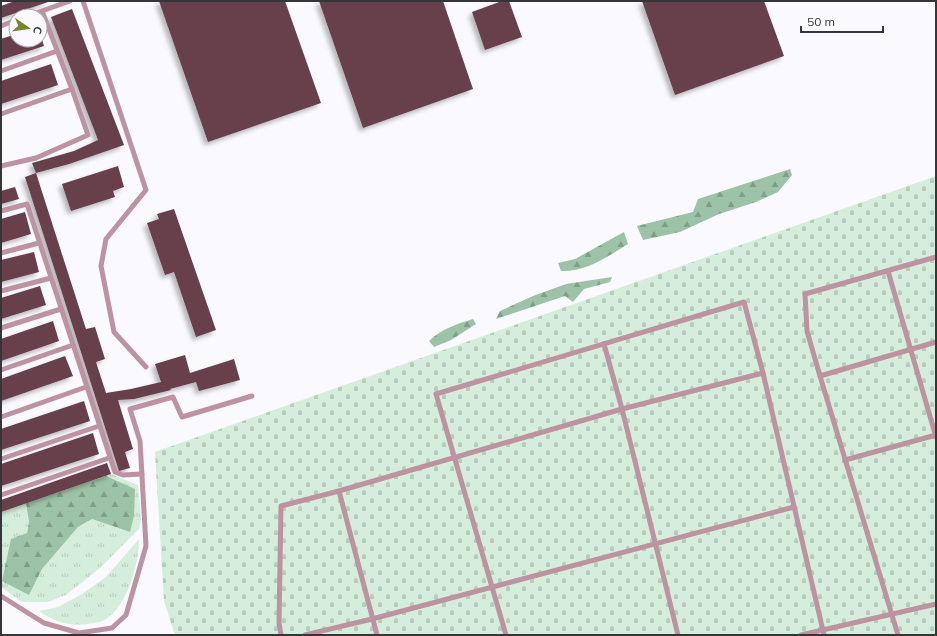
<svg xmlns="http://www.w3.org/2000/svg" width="937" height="636" viewBox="0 0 937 636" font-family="Mulish,sans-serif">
<defs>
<pattern id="grass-tufts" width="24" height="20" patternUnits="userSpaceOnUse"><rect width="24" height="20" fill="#d5eddb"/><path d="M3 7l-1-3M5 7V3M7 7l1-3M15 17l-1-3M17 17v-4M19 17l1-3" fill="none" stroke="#b7ccbd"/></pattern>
<pattern id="forest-firs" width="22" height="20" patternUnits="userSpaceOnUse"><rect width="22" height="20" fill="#9cc3a7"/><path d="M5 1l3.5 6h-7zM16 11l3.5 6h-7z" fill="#809f89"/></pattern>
<pattern id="cemetery-stones" width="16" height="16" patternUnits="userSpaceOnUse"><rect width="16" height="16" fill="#d5eddb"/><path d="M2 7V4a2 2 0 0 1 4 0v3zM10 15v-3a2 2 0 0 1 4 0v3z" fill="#b7ccbd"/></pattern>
<filter id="shadow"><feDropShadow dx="-3.5" dy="3.5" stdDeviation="2" flood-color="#0004"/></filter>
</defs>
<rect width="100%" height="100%" fill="#faf9fe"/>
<!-- grass -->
<g fill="url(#grass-tufts)">
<polygon points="111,474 138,485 141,520 139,529 100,568 66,595 48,602 22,602 1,587 1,512 26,503 29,522 27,533 29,595 42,569 78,527 92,519 130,532 106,476"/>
<path d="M139,539C139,563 128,605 106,619C102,622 94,623 88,624C67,626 57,623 39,611L58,607L82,594L106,577Z"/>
</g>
<!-- forest -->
<g fill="url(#forest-firs)">
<polygon points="790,169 792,175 778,192 756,202 719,214 680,232 643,240 637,226 693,212 698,199"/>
<path d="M624,232L628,244C607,257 586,272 561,271L558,263L575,259Z"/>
<polygon points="612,277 610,282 584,289 573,302 565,296 496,319 500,311 533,296 566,284"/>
<path d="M473,319L476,324L451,340L434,347L429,341C441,329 457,324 473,319Z"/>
<polygon points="106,476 135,489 134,516 130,532 92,519 78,527 42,569 29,595 2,581 11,539 27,533 29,522 26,503"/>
</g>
<!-- cemetery -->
<polygon fill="url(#cemetery-stones)" points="936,176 936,635 175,635 164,601 155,452"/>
<!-- building -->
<g fill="#673f4b" filter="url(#shadow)">
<polygon points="15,1 51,1 1,18 1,6"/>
<polygon points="159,1 285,1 321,103 208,142"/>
<polygon points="319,1 443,1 473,89 363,128"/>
<polygon points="502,1 509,1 522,37 485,50 472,12"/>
<polygon points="642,1 764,1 784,56 675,95"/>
<polygon points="72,9 124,145 69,164 36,173 32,163 74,151 98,140 51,17"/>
<polygon points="40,33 44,46 1,60 1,39 16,34 16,40 40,40"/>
<polygon points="51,64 58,85 1,104 1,81"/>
<polygon points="118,166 124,187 113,191 115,197 71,211 62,184"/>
<polygon points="36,173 86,329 95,327 105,359 96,362 106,393 131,389 161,382 155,364 185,355 190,373 234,359 240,380 199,391 196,382 170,389 171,390 134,399 118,400 133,449 125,452 130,468 119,471 25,177"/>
<polygon points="15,187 19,199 1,204 1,191"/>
<polygon points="174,209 216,330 196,337 174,272 165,275 147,223 159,219 157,214"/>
<polygon points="25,212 31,234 1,243 1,219"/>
<polygon points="34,252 39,272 1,282 1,260"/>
<polygon points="40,286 46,305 1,319 1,298"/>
<polygon points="53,321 59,341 1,361 1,339"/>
<polygon points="65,356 73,376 1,401 1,379"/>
<polygon points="84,401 90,421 1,450 1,429"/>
<polygon points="93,433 99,454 1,486 1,464"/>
<polygon points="107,463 111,474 1,512 1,500"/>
</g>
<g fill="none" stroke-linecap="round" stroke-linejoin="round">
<!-- service -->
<g stroke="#bd93a1" stroke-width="5">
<polyline points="83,1 146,190 106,239 101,266 114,332 146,367"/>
<polyline points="28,16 70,1"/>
<polyline points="1,26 16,20"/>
<polyline points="1,71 57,51"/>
<polyline points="1,114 72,89"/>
<polyline points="1,166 36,158 88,135 72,89 42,11"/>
<polyline points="1,211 27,204 115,472 123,475 142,474"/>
<polyline points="1,253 39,243"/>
<polyline points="888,271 936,437"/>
<polyline points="1,291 51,278"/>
<polyline points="1,328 61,309"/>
<polyline points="604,344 622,409 763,373"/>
<polyline points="1,370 73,345"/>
<polyline points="820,376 936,342"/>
<polyline points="1,417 86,387"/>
<polyline points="1,459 99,426"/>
<polyline points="845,460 936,435"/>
<polyline points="1,495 109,458"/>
<polyline points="1,596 44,623 79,633 112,628 126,615 146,546 140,441 130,409 173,397 182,417 252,396"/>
<polyline points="281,635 279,623 281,506 339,491"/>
<polyline points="305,635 372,619 794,507"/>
<polyline points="377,635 339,491 622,409 678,635"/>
<polyline points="506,635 436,394 744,302 763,373 824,635"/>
<polyline points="801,635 936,604"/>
<polyline points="898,635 820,376 807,331 805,294 936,257"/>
</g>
</g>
<!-- border -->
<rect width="937" height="636" fill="none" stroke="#35353a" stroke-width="4"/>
<!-- north arrow -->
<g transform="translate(28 28) rotate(103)"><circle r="19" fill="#faf9fe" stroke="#ababb0"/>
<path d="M0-3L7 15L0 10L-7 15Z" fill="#798330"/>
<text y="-6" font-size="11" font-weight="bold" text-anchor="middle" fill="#35353a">С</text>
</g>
<!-- scale -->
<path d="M801 26v6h82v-6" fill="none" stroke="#35353a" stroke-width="2"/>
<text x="807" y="26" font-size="12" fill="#35353a" stroke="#faf9fe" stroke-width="3" paint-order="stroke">50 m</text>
</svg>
